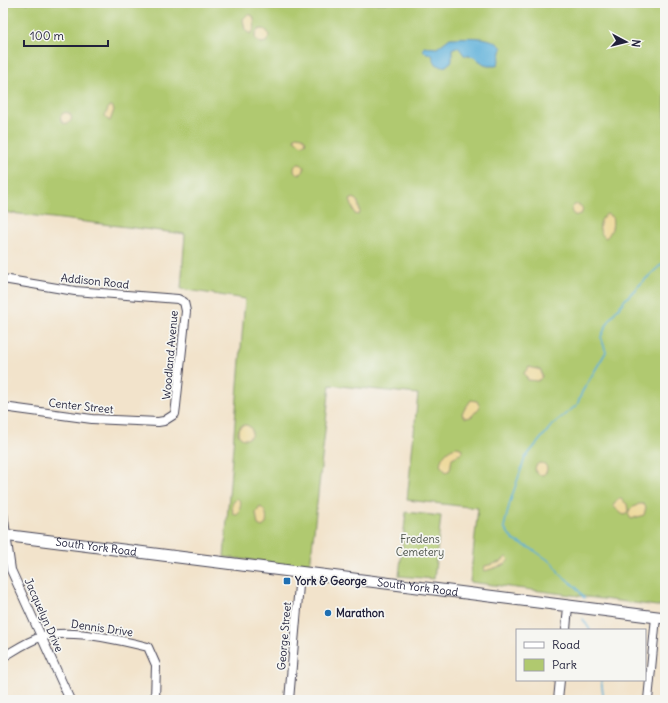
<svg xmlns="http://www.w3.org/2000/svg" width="668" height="703" viewBox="0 0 668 703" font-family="Delius,sans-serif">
<rect width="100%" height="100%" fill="#f6f6f2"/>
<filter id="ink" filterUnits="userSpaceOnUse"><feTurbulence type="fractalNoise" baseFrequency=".025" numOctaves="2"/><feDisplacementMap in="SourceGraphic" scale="8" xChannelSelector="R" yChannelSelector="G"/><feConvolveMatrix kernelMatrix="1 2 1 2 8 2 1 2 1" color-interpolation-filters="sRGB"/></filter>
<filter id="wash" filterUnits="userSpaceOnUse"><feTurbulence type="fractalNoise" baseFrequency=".012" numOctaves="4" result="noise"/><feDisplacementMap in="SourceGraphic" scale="16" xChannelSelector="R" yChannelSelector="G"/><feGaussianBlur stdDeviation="0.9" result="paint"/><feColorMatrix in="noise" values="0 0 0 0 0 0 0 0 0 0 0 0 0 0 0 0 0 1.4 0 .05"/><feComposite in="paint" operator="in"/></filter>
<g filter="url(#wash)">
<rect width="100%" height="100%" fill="#f2e3cb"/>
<!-- green -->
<g fill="#b0c96f" stroke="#697655">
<polygon points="3,3 665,3 665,607 470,582 478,508 407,500 418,394 330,385 310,567 224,557 245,299 181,289 185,234 3,212"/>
<polygon points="406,512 441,516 434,579 399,576"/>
</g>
<!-- sand -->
<g fill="#eeda9e" stroke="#887e6c">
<path d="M248,14L253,16C255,23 256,30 250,34L245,30L243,19Z"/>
<circle cx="262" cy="36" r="7"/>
<polygon points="109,106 112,106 114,110 110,121 108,120 105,116"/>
<circle cx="66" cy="118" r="5.5"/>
<polygon points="296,136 303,137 306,142 302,145 294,140"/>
<circle cx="299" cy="169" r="5"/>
<polygon points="354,198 358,202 360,213 358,215 355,214 350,200"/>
<circle cx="577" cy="210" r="5.5"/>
<path d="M607,214L612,217C614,225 612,232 606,238C597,233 598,219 607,214Z"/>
<polygon points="529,367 541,370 542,377 538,381 528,380 524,373"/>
<polygon points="471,400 477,401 480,407 471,417 466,418 463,416 462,413"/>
<circle cx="245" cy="432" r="7"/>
<path d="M458,447L462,449V453L452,458L450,470L446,472L440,465C441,456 449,447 458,447Z"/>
<circle cx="541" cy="469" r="6"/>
<polygon points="237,498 241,502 239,513 237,515 233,514 232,504"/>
<polygon points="618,499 621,499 627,504 628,511 625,515 622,514 613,506"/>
<polygon points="639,504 643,504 646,507 644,515 631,519 628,514 630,509"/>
<path d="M260,507C267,510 267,518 266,524L262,527L258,525L256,513Z"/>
<polygon points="506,557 509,560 504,565 485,571 484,569 485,566 501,562"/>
</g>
<!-- water -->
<path fill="#5eb1da" stroke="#406a8a" d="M450,38C465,38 492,34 502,48L498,64L496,66H487L474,57L464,55L459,48L456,47L452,49V61L446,66L441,67L435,63L432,55L424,52L423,49L424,47L437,48Z"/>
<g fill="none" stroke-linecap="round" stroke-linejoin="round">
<!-- stream -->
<g stroke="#5eb1da" stroke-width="1.5">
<path d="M584,598L576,587L559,573L554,564L532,549L513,540L504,527L510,502L525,458L553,424L577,405L582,392L606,352L601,337C613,306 641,284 665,261"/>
<polyline points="583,619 590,630"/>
<polyline points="601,680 604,700"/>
</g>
</g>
</g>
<g filter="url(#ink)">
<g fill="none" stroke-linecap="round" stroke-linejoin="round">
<!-- minor casing -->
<g stroke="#413f51" stroke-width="10">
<g id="minor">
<polyline points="3,279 75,291 178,299 184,302 186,311 176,406 175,414 164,421 158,422 92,419 3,407"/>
<polyline points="3,513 11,570 70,700"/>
<polyline points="566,630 568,606"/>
<path d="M3,657C15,650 28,641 41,637C68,628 121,640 148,647L156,665L155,700"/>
<polyline points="289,700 300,574"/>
<polyline points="558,700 560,680"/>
<polyline points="648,700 656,617"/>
</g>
</g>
<!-- major casing -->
<g stroke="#413f51" stroke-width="13">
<g id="major">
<path id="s1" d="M3,535L665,618"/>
</g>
</g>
<!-- minor -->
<use href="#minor" stroke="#fff" stroke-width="8"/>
<!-- major -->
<use href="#major" stroke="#fff" stroke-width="11"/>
</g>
</g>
<!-- markers -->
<g fill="#1f6fb2" stroke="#f6f6f2" stroke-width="1.5">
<rect x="283" y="577" width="8" height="8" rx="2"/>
<circle cx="328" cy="613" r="4"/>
</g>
<g text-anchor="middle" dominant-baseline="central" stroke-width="3.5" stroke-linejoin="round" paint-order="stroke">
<!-- street labels -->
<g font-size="11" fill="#22223b" stroke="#f6f6f2">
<text transform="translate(95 281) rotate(6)">Addison Road</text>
<text transform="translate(170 355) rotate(-85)">Woodland Avenue</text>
<text transform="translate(81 406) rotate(6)">Center Street</text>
<text stroke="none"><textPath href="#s1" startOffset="94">South York Road</textPath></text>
<text stroke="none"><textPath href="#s1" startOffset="418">South York Road</textPath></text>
<text transform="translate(44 615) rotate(66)">Jacquelyn Drive</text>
<text transform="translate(102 628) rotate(8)">Dennis Drive</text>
<text transform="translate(284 636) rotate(-85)">George Street</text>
</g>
<!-- park labels -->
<g font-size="11" fill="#4d544b" stroke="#f6f6f2">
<text x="420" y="539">Fredens<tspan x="420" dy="13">Cemetery</tspan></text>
</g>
<!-- poi labels -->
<g font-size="11" font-weight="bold" fill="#22223b" stroke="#f6f6f2" text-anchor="start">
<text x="295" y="581">York &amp; George</text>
<text x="336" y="613">Marathon</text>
</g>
</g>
<!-- margin -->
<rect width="668" height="703" fill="none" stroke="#f6f6f2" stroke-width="16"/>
<!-- legend -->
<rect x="516" y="629" width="130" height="52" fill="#f6f6f2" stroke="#a1a1a9"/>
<rect x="524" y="642" width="20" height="6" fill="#ffffff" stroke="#a1a1a9"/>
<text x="552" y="649" font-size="12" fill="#22223b">Road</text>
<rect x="524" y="659" width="20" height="12" fill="#b0c96f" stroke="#a1a1a9"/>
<text x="552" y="669" font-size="12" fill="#22223b">Park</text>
<!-- north arrow -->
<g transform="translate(626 42) rotate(97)" stroke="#f6f6f2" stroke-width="3" paint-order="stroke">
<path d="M0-3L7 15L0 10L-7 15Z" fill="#22223b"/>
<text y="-6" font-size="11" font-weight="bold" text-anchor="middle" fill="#22223b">N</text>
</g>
<!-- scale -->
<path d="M24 40v6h84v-6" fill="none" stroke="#22223b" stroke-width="2"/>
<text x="30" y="40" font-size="12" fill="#22223b" stroke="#f6f6f2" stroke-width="3" paint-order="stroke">100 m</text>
</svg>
